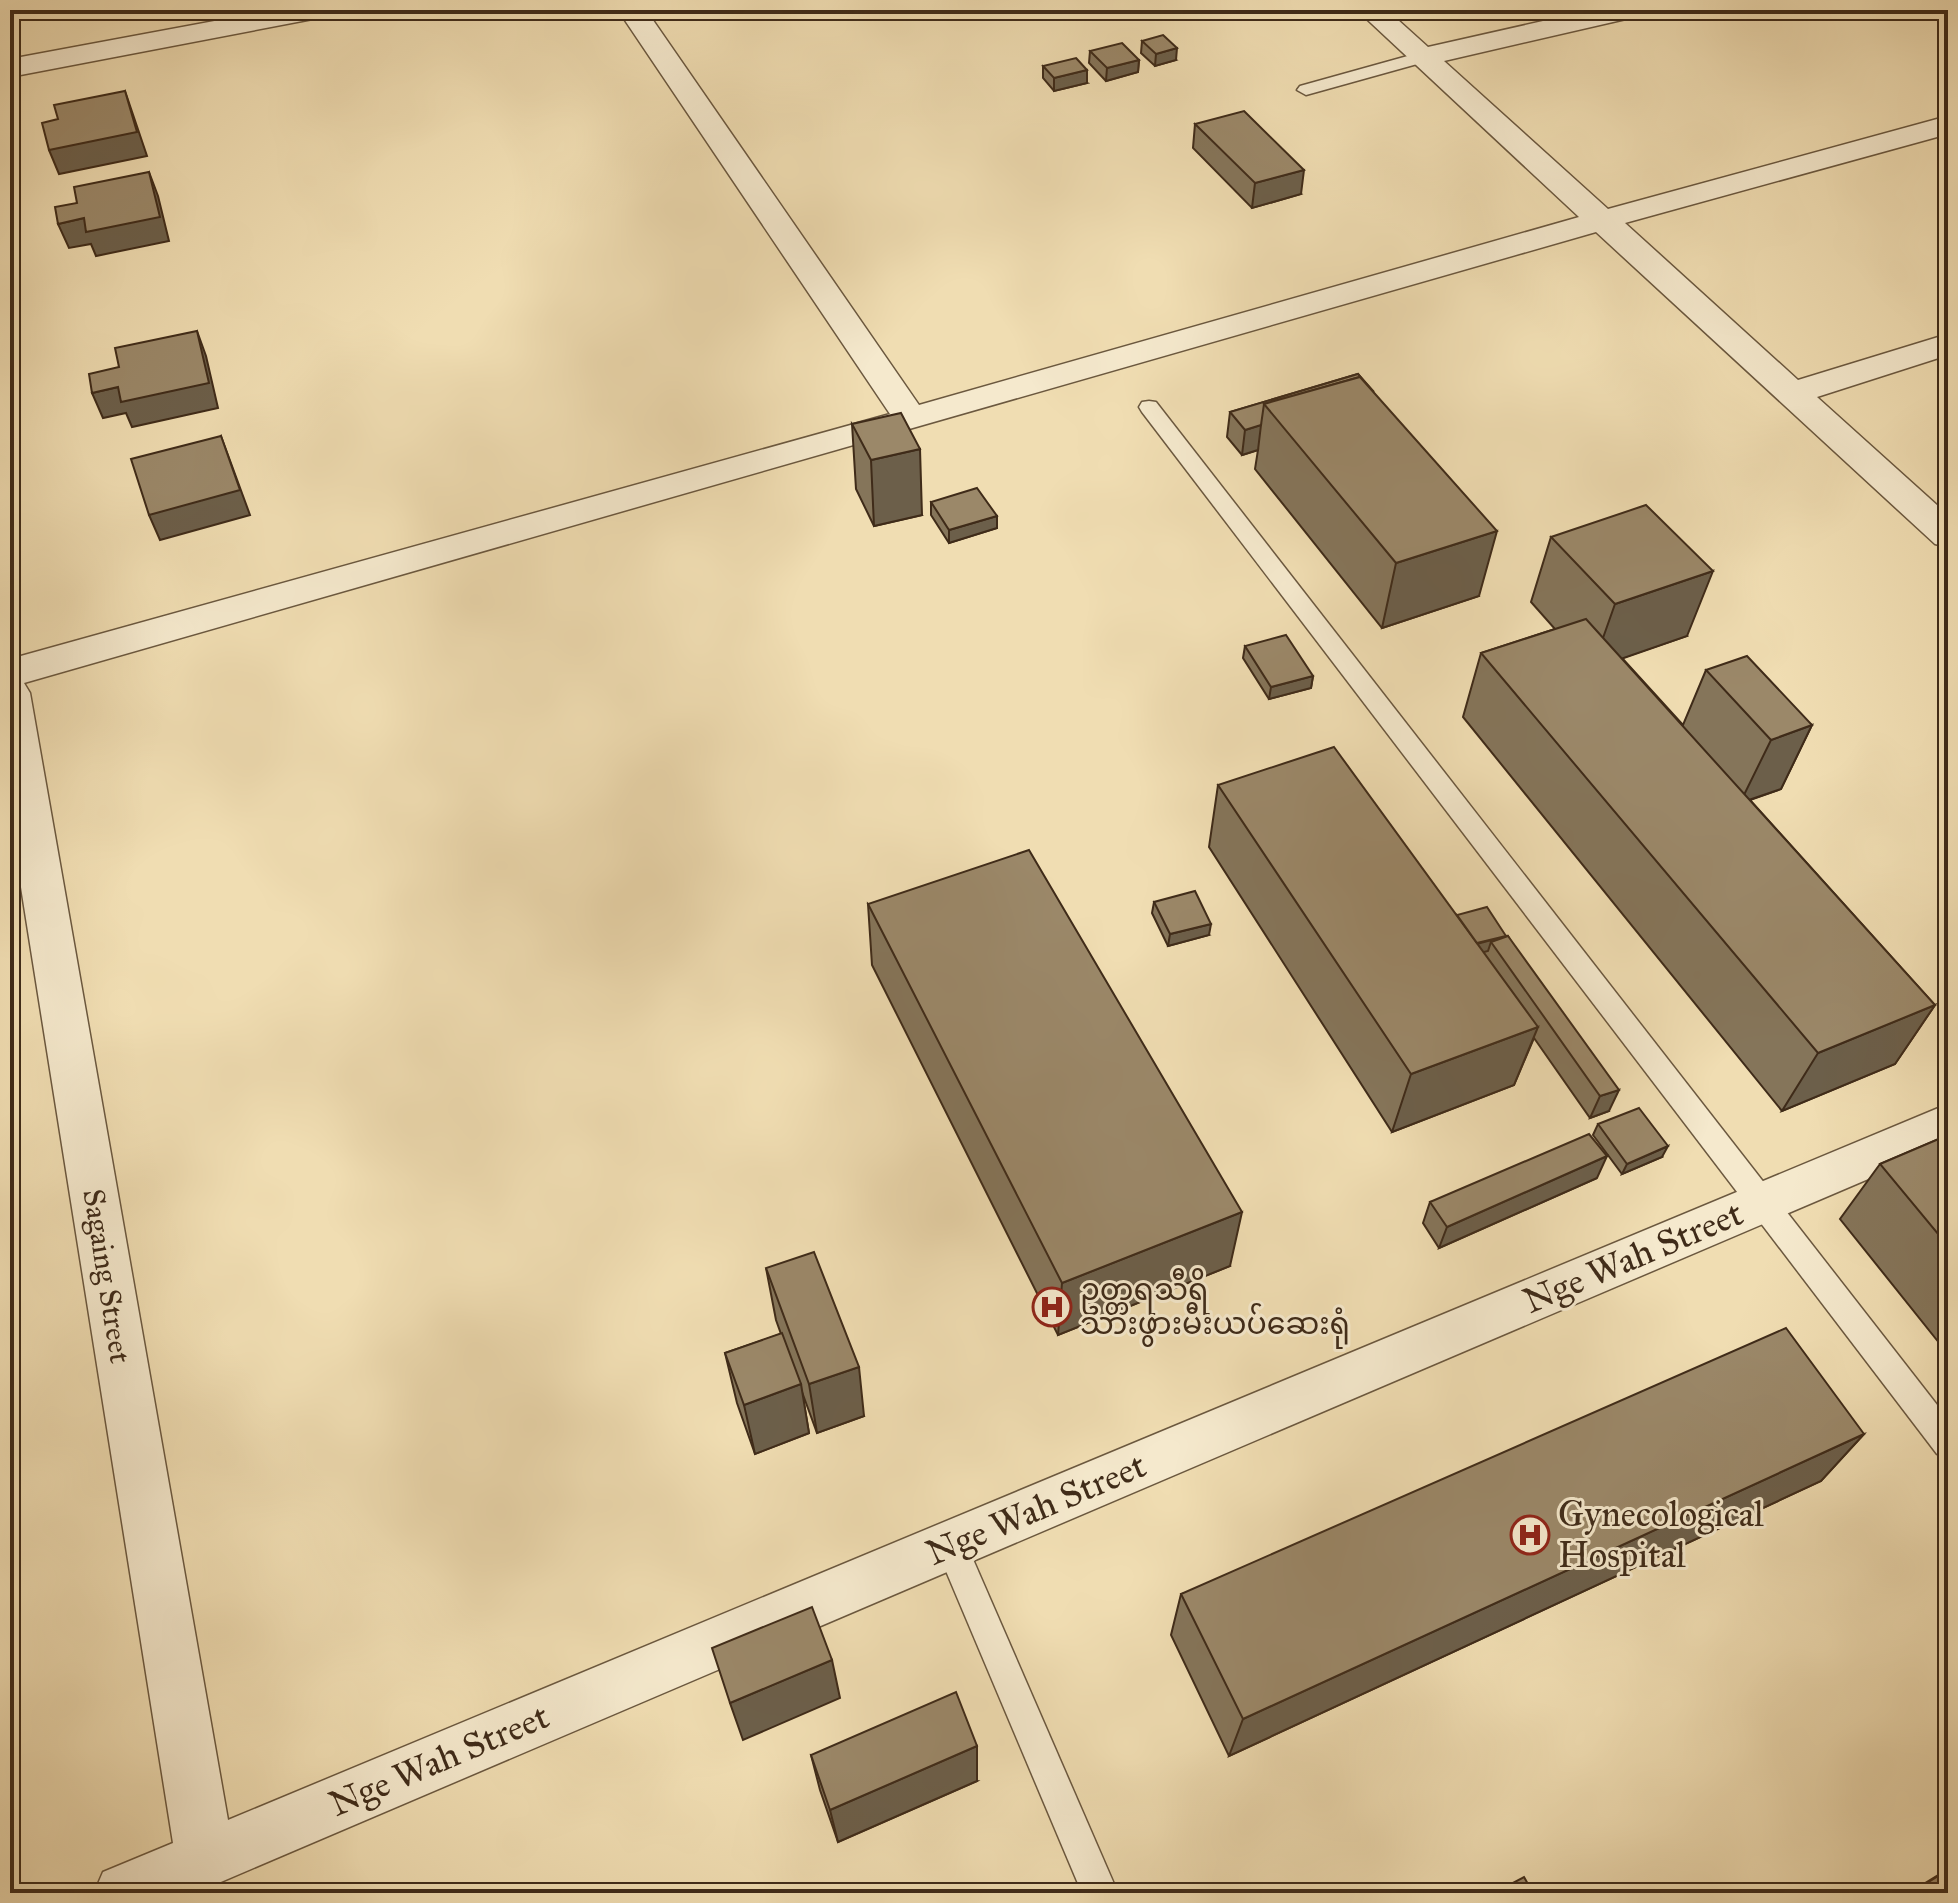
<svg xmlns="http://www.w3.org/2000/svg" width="1958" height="1903" viewBox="0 0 1958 1903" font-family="'IM FELL Great Primer','Noto Sans Myanmar',serif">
<rect width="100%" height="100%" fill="#f0ddb2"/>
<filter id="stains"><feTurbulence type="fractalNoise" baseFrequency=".0025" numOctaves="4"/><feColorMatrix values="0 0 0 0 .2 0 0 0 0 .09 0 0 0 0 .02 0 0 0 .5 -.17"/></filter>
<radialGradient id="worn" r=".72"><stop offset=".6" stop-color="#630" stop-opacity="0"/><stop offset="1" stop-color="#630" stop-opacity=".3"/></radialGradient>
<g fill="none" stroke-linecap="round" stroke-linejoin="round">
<!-- lane casing -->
<g stroke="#6b583f" stroke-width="3">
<g id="lane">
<polygon points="1422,52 1428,53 1430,57 1428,61 1306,95 1297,90 1300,86"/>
<polygon points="1149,401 1156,402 1948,1419 1948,1459 1937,1454 1142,412 1139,407 1142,402"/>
<polygon points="951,1529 962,1534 1118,1893 1082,1893 935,1545 940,1534"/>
</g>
</g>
<!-- street casing -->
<g stroke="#6b583f" stroke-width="3">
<g id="street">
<polygon points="273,10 332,10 328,16 318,18 10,77 10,59"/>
<polygon points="618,10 646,10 919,405 1579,217 1357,10 1387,10 1428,47 1592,10 1643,10 1639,16 1444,61 1608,209 1948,116 1948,134 1625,223 1798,380 1948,334 1948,355 1817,397 1948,515 1948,547 1935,544 1596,232 24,683 30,693 228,1820 1948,1104 1948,1145 195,1893 94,1893 103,1872 173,1843 10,818 10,659 890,414"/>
</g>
</g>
<!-- lane -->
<use href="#lane" fill="#f5e9cd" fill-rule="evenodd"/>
<!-- street -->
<use href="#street" fill="#f5e9cd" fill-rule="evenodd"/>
</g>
<!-- wall -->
<g fill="#85755a" stroke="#3f2b19" stroke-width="2">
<polygon points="1142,41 1176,60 1155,66 1141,53"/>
<polygon points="1090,51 1139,60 1138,72 1106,81 1089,63"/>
<polygon points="1043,66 1087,83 1054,91 1043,78"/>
<polygon points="1195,124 1301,194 1252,208 1193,148"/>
<polygon points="1358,374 1374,393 1479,596 1382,628 1255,469 1258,450 1242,455 1227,437 1230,412"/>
<polygon points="852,424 922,515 874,526 856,489"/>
<polygon points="931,502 997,516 997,528 949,543 931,515"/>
<polygon points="1551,537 1687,636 1622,658 1683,725 1706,670 1812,725 1781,789 1750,800 1935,1005 1895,1064 1782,1111 1463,717 1481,653 1555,629 1531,602"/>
<polygon points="1245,646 1313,676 1311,688 1269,699 1243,658"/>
<polygon points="1218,785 1457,915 1506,936 1505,937 1508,936 1609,1111 1590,1118 1534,1038 1514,1085 1392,1132 1209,847"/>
<polygon points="1154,902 1209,935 1168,946 1152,913"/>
<polygon points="868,904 1230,1266 1058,1335 872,965"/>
<polygon points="1598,1124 1662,1157 1622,1174 1593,1135"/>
<polygon points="1948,1135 1948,1354 1840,1219 1880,1164"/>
<polygon points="1597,1178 1439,1248 1423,1223 1430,1202"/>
<polygon points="766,1268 864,1416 817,1433 802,1392 809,1433 755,1454 737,1403 725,1353 781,1334 776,1320"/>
<polygon points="1864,1434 1821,1481 1229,1756 1171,1635 1181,1594"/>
<polygon points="811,1755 977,1781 838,1842 820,1790"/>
<polygon points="1948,1869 1948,1893 1920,1893 1917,1888"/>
</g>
<!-- shaded-wall -->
<g fill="#6c5f4a" stroke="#3f2b19" stroke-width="2">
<polygon points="1177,48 1176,60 1155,66 1156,54"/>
<polygon points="1139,60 1138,72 1106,81 1107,68"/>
<polygon points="1087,70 1087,83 1054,91 1054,78"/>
<polygon points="125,91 147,156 59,174 49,150"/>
<polygon points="1304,170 1301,194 1252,208 1255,183"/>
<polygon points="149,172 158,196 169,241 96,256 91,244 69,248 58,224 84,218"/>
<polygon points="197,331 206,356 218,408 132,427 126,413 103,418 92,393 118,387"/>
<polygon points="1261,425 1258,450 1242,455 1245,430"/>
<polygon points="221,436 250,515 160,540 149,515"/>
<polygon points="920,449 922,515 874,526 871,460"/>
<polygon points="997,516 997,528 949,543 949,530"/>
<polygon points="1497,531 1479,596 1382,628 1396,563"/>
<polygon points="1713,571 1687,636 1592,669 1615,604"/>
<polygon points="1313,676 1311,688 1269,699 1271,687"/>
<polygon points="1812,725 1781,789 1740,803 1771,740"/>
<polygon points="1211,924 1209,935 1168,946 1170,934"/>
<polygon points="1506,936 1501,947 1491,942 1488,951 1469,956 1473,945"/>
<polygon points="1935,1005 1895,1064 1782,1111 1818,1053"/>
<polygon points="1538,1027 1514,1085 1392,1132 1411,1074"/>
<polygon points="1619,1090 1609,1111 1590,1118 1600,1096"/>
<polygon points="1668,1146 1662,1157 1622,1174 1627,1164"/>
<polygon points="1607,1156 1597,1178 1439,1248 1447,1227"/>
<polygon points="1242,1212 1230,1266 1058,1335 1062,1283"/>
<polygon points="859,1367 864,1416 817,1433 809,1384"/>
<polygon points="801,1384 809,1433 755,1454 744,1405"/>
<polygon points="1864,1434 1821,1481 1229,1756 1243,1719"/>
<polygon points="832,1660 840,1698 743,1740 730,1703"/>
<polygon points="977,1746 977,1781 838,1842 830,1810"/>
</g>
<!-- building -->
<g fill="#9b8869" stroke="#3f2b19" stroke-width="2">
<polygon points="1163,35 1177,48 1156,54 1142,41"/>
<polygon points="1122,43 1139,60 1107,68 1090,51"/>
<polygon points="1076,58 1087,70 1054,78 1043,66"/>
<polygon points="125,91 137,132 49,150 42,123 58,119 54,105"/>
<polygon points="1244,111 1304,170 1255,183 1195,124"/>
<polygon points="149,172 160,217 86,232 84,218 58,224 55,207 77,203 74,187"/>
<polygon points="197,331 209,383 121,402 118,387 92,393 89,374 119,367 115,348"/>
<polygon points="1358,374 1374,392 1360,377 1264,404 1261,425 1245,430 1230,412"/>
<polygon points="1360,377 1497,531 1396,563 1264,404"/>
<polygon points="901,413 920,449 871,460 852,424"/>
<polygon points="221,436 240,490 149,515 131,459"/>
<polygon points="977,488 997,516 949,530 931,502"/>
<polygon points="1646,505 1713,571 1615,604 1551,537"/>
<polygon points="1586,619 1935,1005 1818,1053 1481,653"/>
<polygon points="1286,635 1313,676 1271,687 1245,646"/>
<polygon points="1747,656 1812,725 1771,740 1706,670"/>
<polygon points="1334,747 1538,1027 1411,1074 1218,785"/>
<polygon points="1029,850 1242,1212 1062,1283 868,904"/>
<polygon points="1195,891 1211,924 1170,934 1154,902"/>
<polygon points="1487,907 1506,936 1477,943 1457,915"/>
<polygon points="1508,936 1619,1090 1600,1096 1491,942"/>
<polygon points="1639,1108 1668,1146 1627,1164 1598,1124"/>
<polygon points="1589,1134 1607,1156 1447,1227 1430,1202"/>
<polygon points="1948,1135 1948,1246 1880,1164"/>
<polygon points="814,1252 859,1367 809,1384 766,1268"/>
<polygon points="1786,1328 1864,1434 1243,1719 1181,1594"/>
<polygon points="782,1333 801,1384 744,1405 725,1353"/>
<polygon points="812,1607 832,1660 730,1703 712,1648"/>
<polygon points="956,1692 977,1746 830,1810 811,1755"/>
<polygon points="1948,1870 1948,1893 1935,1893 1927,1883"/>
<polygon points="1524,1877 1533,1893 1494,1893"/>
</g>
<!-- icons -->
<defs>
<g id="hospital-ring" transform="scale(2)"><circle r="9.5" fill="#f5e9cd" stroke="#8f2418" stroke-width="1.5"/><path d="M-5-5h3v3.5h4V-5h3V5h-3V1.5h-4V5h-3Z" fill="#8f2418"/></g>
</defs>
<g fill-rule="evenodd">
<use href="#hospital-ring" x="1052" y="1307"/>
<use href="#hospital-ring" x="1530" y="1535"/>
</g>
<g text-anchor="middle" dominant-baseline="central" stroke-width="6" stroke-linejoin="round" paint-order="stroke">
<!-- street labels -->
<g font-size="30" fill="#3f2b19" stroke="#f5e9cd">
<text transform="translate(107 1276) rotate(81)">Sagaing Street</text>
</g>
<!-- poi labels -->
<g font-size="30" fill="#3f2b19" stroke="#f5e9cd" text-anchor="start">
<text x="1080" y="1290">ဥတ္တရသီရိ<tspan x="1080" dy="34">သားဖွားမီးယပ်ဆေးရုံ</tspan></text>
</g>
<!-- near-street labels -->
<g font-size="36" fill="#3f2b19" stroke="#f5e9cd">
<text transform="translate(1633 1257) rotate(-23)">Nge Wah Street</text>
<text transform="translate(1036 1509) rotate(-23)">Nge Wah Street</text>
<text transform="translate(439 1760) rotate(-23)">Nge Wah Street</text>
</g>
<!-- near-poi labels -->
<g font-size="36" fill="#3f2b19" stroke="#f5e9cd" text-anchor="start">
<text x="1558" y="1514">Gynecological<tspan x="1558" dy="41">Hospital</tspan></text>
</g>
</g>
<!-- margin -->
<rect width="1958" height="1903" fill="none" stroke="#f0ddb2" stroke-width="40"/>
<rect x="12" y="12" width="1934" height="1879" fill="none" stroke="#3f2b19" stroke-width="4"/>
<rect x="20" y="20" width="1918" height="1863" fill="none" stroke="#3f2b19" stroke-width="2"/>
<rect width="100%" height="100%" filter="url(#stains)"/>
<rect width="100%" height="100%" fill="url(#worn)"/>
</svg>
